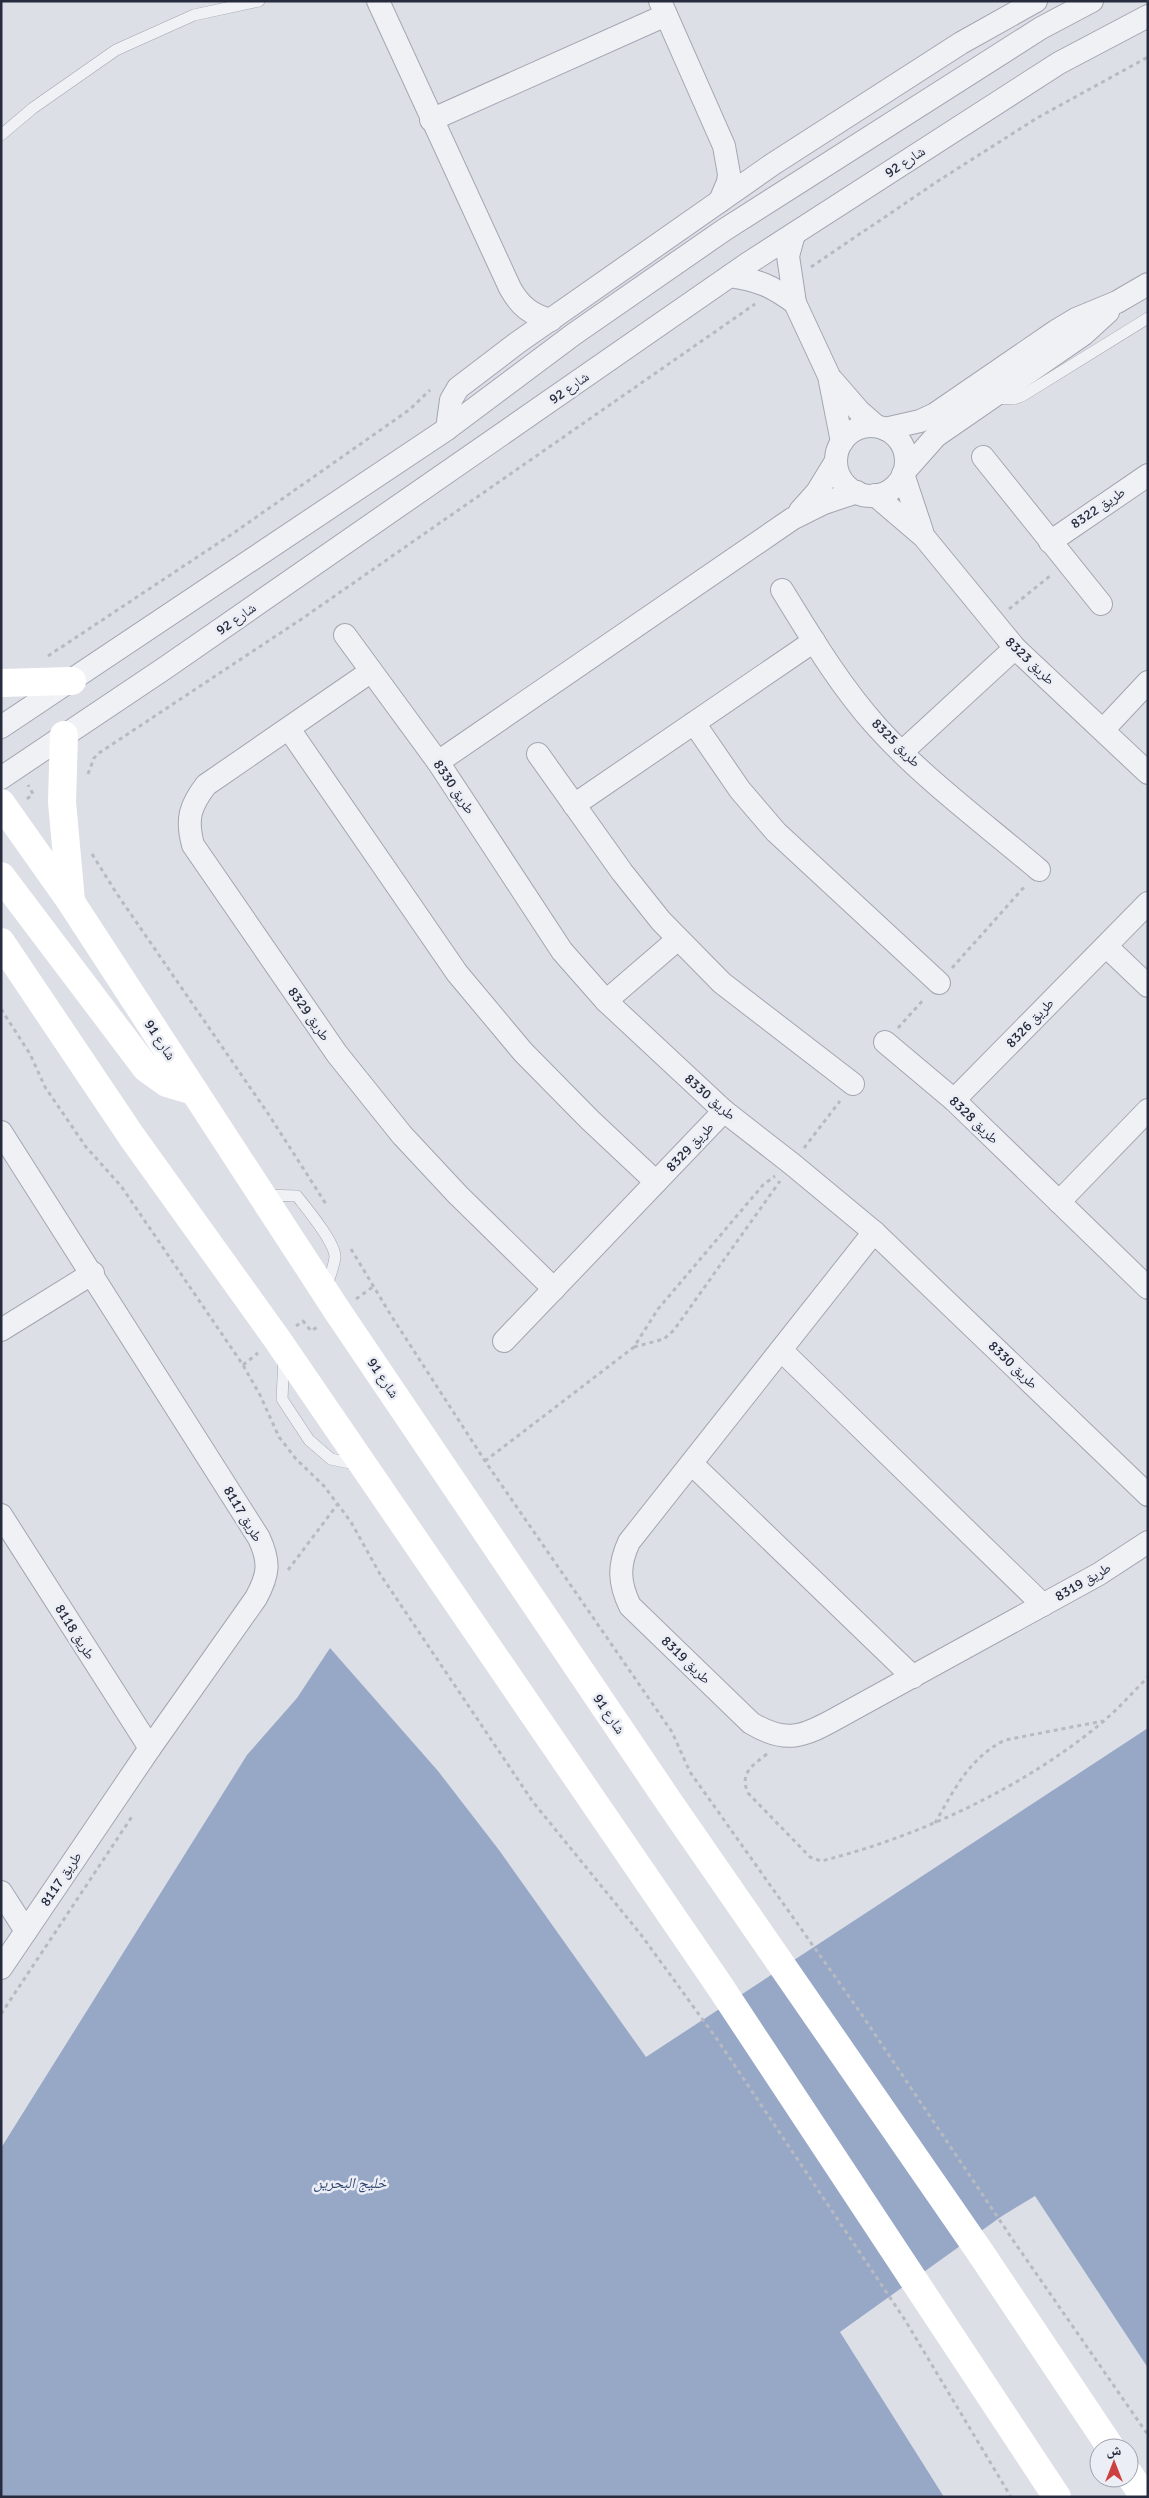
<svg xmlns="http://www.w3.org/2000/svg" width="1149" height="2498" viewBox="0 0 1149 2498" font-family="Signika,'Noto Naskh Arabic',sans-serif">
<rect width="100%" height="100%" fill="#dddfe7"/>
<!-- water -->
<polygon fill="#97a8c7" points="330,1648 438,1771 499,1850 646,2057 1148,1728 1148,2368 1035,2196 1002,2216 840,2332 944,2497 1,2497 1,2148 247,1755 297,1698"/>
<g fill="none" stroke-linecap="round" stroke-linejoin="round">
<!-- lane casing -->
<g stroke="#a2a6b1" stroke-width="12">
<g id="lane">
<polyline points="1,135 33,108 116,50 194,15 259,1"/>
<polyline points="994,398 1014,399 1022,396 1148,318"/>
<path d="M262,1195L297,1196C307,1209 335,1242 335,1257C334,1267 329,1278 326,1288"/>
<polyline points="284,1357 282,1399 309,1440 331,1459 359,1465"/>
</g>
</g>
<!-- street casing -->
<g stroke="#a2a6b1" stroke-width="24">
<g id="street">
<path d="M378,1L510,288C520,306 531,315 551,320"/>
<polyline points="660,1 724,146 729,174 728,182 720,201"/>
<polyline points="431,120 666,15"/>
<polyline points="794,234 788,256 795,303 829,376 842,442"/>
<path d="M730,276C758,280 772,286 795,303"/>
<polyline points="833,381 859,411 876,426"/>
<circle cx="871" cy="461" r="35"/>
<polyline points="447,429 451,400 458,388 517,343 773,164 961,43 1036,1"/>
<polyline points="885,429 920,421 935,414 1056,331 1076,319 1117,302 1148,284"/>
<polyline points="983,457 1101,604"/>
<polyline points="905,471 936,436 1084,334 1108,312"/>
<polyline points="903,474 922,531"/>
<polyline points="875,495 924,537 1015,648 1148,773"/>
<polyline points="800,511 817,492 836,461"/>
<polyline points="1050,542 1148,475"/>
<path d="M782,590C811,637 840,686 877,727C925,780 985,824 1039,870"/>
<polyline points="345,635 438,762 562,951 606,1001 724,1111 792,1164 874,1232 1148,1495"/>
<path d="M370,672L206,785C190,806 186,819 193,845L337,1054L402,1135L458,1195L554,1289"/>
<polyline points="694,723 740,790 776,832 939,983"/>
<polyline points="1,727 447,429 574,334 724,230 1041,28 1092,1"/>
<polyline points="289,729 457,973 523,1052 590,1120 656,1182"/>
<polyline points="1103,730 1148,682"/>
<polyline points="902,752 1015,648"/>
<polyline points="538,754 622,872 661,921 722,983 853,1084"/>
<polyline points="438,762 792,519 824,503 857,492"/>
<polyline points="1,778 165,668 747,264 1059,63 1148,16"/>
<polyline points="574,805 814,641"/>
<polyline points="1106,946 1148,986"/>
<polyline points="606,1001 678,939"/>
<polyline points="885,1042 954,1100 1148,1288"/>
<polyline points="954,1100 1148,903"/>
<path d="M1,1132L259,1538C270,1562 269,1574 256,1598L150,1748L1,1968"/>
<polyline points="1059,1202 1148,1110"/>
<path d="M874,1232L629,1542C618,1566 619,1583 630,1606L751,1723C786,1744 803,1737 837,1718L1099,1574L1148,1542"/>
<polyline points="1,1330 93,1273"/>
<polyline points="504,1341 724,1111"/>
<polyline points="781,1350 1043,1605"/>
<polyline points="692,1464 913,1677"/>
<polyline points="1,1515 150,1748"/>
<polyline points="1,1892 26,1931"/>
</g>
</g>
<!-- path -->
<g stroke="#b7bac1" stroke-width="3" stroke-dasharray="4 4" stroke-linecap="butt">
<polyline points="811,267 938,181 1037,118 1148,57"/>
<polyline points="1009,609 1050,576"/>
<polyline points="48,656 235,532 409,410 430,390"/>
<polyline points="88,774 94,758 99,753 303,618 755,304"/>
<polyline points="27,799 33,794 28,785"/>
<polyline points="92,854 117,894 269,1115 326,1204"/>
<polyline points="952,968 1026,885"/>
<polyline points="1,1009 30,1054 45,1087 86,1147 121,1186 243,1365 260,1395 279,1437 296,1459 324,1486 351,1522 380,1574 533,1802 642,1936 719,2042 905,2320 1011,2497"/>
<polyline points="898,1028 924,999"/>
<polyline points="804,1148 840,1101"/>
<polyline points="351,1249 392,1317 485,1461 672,1732 690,1772 860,2012 1015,2243 1148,2435"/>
<polyline points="356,1299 374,1286"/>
<polyline points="296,1326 303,1321 311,1331 319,1326"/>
<polyline points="634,1347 664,1339 674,1330 780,1181"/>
<polyline points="243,1365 258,1353"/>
<polyline points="485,1461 634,1347 658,1309 763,1185 775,1176"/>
<polyline points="288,1570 337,1505"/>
<path d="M767,1754C753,1765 739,1773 748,1793L810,1857L821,1861C919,1837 1027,1786 1105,1720C1120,1707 1134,1691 1148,1677"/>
<path d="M935,1823C954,1790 969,1758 1005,1740L1103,1721"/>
<polyline points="1,2014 133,1815"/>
</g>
<!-- lane -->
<use href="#lane" stroke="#eff1f5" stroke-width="11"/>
<!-- street -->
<use href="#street" stroke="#eff1f5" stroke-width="22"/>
<!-- secondary -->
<g stroke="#fff" stroke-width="28">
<polyline points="1,683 72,681"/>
<polyline points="64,735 62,802 71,901"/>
<polyline points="1,803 71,902 338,1312 669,1802 982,2255 1111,2448"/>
<polyline points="1,876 146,1068 167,1083 194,1091"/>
<polyline points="1,942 132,1137 277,1339 719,1985 1057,2497"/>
<polyline points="1129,2474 1144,2497"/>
</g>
</g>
<g text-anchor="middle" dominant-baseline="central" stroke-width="5" stroke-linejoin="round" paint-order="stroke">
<!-- street labels -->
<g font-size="14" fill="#262c3d" stroke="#eceef5">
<text transform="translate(905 162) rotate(-33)">شارع 92</text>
<text transform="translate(569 388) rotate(-35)">شارع 92</text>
<text transform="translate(1098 508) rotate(-34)">طريق 8322</text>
<text transform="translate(236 619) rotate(-35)">شارع 92</text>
<text transform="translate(1030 661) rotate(44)">طريق 8323</text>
<text transform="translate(896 743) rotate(45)">طريق 8325</text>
<text transform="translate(454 787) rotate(56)">طريق 8330</text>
<text transform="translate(309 1014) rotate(55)">طريق 8329</text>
<text transform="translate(1030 1023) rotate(-46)">طريق 8326</text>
<text transform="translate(160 1040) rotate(57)">شارع 91</text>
<text transform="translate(710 1097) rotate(41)">طريق 8330</text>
<text transform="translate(974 1120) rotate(44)">طريق 8328</text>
<text transform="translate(690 1147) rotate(-46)">طريق 8329</text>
<text transform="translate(1013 1365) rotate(44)">طريق 8330</text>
<text transform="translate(383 1378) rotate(56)">شارع 91</text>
<text transform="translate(243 1514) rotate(59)">طريق 8117</text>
<text transform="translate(1083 1582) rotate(-30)">طريق 8319</text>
<text transform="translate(75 1632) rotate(58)">طريق 8118</text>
<text transform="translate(686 1660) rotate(44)">طريق 8319</text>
<text transform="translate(609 1714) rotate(56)">شارع 91</text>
<text transform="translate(61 1879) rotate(-56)">طريق 8117</text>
</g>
<!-- water labels -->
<g font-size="15" font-style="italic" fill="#314571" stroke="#eceef5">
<text x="350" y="2183">خليج البحرين</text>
</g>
</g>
<!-- border -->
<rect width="1149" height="2498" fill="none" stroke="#262c3d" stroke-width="5"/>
<!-- north arrow -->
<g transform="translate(1114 2463)"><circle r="24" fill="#eceef5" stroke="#9da0ab"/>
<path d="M0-4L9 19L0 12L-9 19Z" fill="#cd4042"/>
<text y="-8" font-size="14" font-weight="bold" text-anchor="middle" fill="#262c3d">ش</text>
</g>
</svg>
